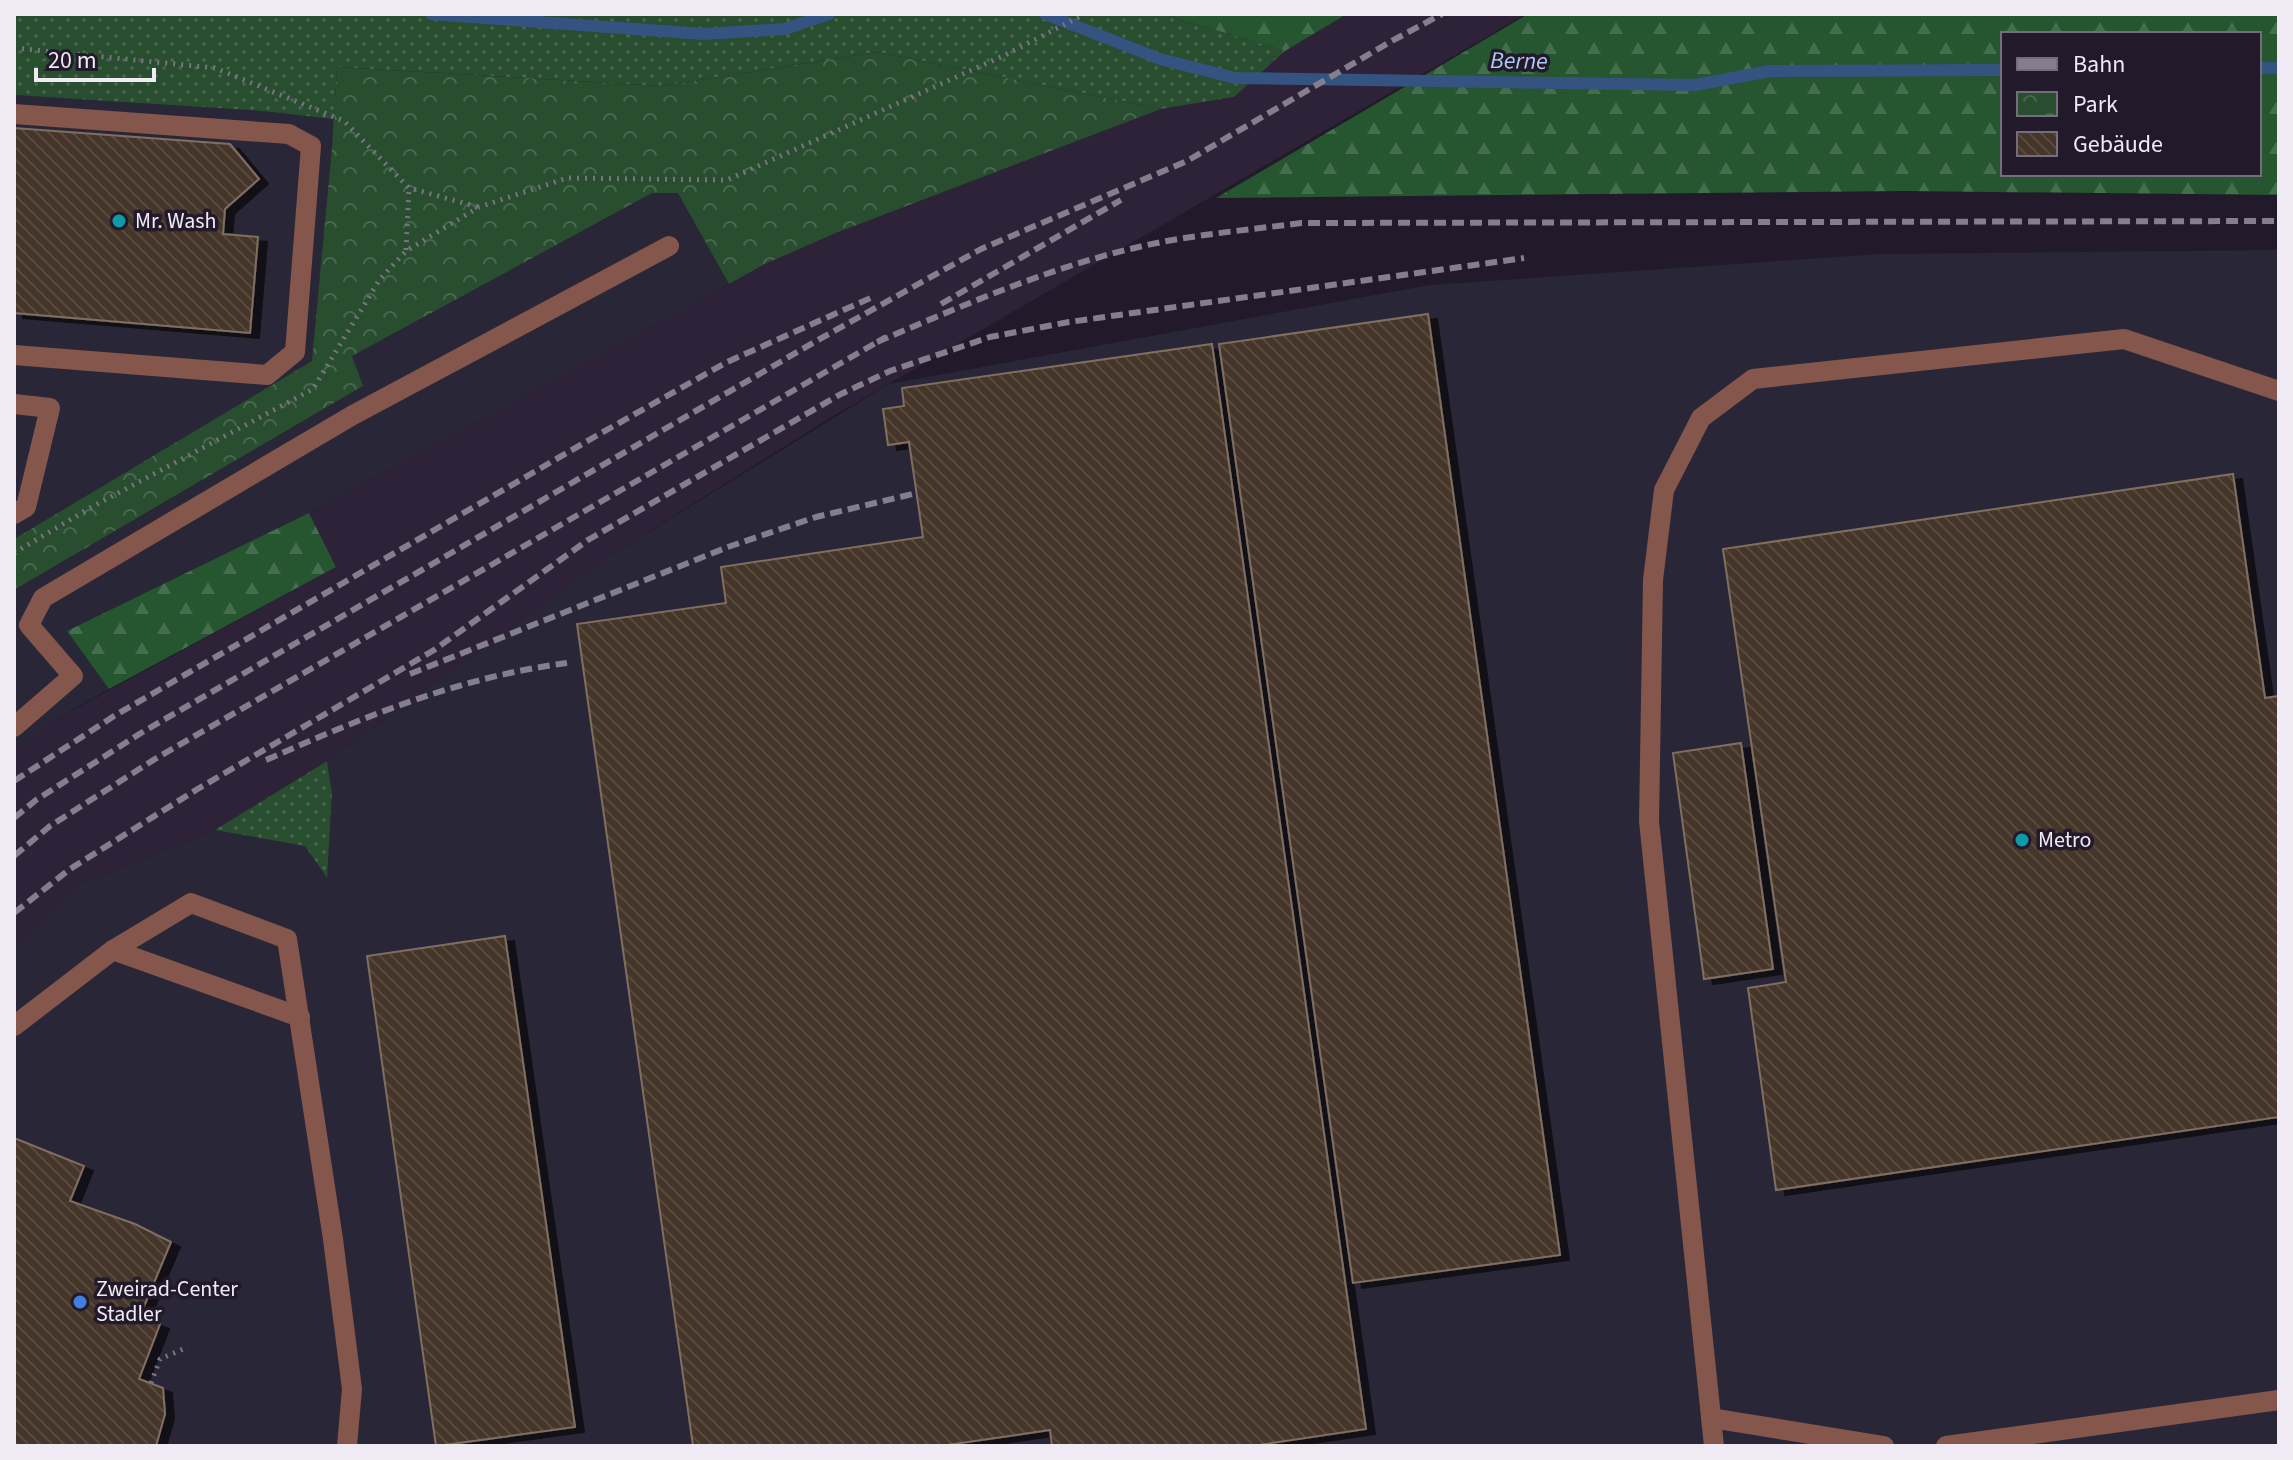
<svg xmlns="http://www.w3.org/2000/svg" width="2293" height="1460" viewBox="0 0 2293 1460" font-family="'Source Sans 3',sans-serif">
<defs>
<pattern id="grass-dots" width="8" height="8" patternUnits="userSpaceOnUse" patternTransform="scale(2)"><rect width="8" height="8" fill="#284d2f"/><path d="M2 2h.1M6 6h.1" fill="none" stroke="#48674e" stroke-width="1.8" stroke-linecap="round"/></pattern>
<pattern id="forest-firs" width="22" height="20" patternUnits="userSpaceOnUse" patternTransform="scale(2)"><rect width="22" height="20" fill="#255630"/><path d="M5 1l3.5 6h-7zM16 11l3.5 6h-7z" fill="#456e4f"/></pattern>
<pattern id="park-crowns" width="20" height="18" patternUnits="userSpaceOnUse" patternTransform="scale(2)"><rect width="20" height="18" fill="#284d2f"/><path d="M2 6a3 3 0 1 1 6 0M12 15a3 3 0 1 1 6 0" fill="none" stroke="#48674e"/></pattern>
<pattern id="building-back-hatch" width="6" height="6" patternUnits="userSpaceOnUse" patternTransform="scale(2)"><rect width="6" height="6" fill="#453629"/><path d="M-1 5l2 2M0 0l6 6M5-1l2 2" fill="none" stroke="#574a3e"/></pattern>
<filter id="shadow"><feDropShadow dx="9" dy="5" stdDeviation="0" flood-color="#0009"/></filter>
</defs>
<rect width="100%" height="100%" fill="#221a2a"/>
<!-- commercial -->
<g fill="#292737">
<polygon points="14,95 262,111 334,119 313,361 14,539"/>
<polygon points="678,192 729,284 309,513 67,631 109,689 47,724 14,754 14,590 362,387 352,356 652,193"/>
<polygon points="2279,250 2279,1446 14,1446 14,952 83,883 215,830 305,846 326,877 332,793 327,761 613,554 889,384 1430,285 1881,254"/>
</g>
<!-- built -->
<polygon fill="#2d2237" points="1347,14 1526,14 830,418 613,554 327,761 215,830 83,883 14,952 14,754 47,724 336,567 309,513 765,264 836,233 1161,109 1234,97 1285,51"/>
<!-- grass -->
<g fill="url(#grass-dots)">
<polygon points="14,14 1162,14 1285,51 1234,97 1161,109 877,52 662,86 337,67 334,119 262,111 14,95"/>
<polygon points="327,761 332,793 327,878 305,846 215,830"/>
</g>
<!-- forest -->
<g fill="url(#forest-firs)" fill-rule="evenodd">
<polygon points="1162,14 1347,14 1285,51"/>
<path d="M1528,14H2279V195L1905,191L1216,198ZM2003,34H2259V174H2003Z"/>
<polygon points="309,513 336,567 109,689 67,631"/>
</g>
<!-- park -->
<polygon fill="url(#park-crowns)" points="877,52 1161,109 836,233 765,264 729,284 678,193 652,193 352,356 363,386 14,590 14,539 312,361 332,146 337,67 662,86"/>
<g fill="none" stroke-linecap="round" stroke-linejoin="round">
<!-- stream -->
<g stroke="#355380" stroke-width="12">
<polyline points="431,14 703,34 785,29 829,14"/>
<polyline points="1045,14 1160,59 1235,78 1695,85 1770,71 2003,70"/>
<polyline points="2259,68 2279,68"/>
</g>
</g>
<!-- building -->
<g fill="url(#building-back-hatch)" stroke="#806e60" stroke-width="2" filter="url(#shadow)">
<polygon points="14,128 230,144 259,179 225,209 223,234 258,237 250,333 14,313"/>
<polygon points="1428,314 1560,1255 1353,1283 1219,344"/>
<polygon points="1212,344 1366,1429 1252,1446 1052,1446 1050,1430 940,1446 693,1446 577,624 726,603 721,567 923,537 909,442 888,445 883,409 904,406 902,388"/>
<polygon points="2233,474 2265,698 2279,696 2279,1117 1776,1190 1748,988 1786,982 1723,549"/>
<polygon points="1741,743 1773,969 1704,979 1673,753"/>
<polygon points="505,936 575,1427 436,1446 367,956"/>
<polygon points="14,1138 84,1166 70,1201 135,1224 171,1242 140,1316 160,1324 139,1379 163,1388 165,1414 156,1446 14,1446"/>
</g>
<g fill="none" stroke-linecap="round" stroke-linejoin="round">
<!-- path -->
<g stroke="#7a7381" stroke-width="5" stroke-dasharray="2 6" stroke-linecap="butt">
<polyline points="14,48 215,68 344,121 409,188 478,207"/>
<polyline points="406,250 409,188"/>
<polyline points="14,553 90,508 313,389 380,279 406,251 479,207 567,178 727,180 1003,56 1085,14"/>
<polyline points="151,1383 160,1359 188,1347"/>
</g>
<!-- service -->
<g stroke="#85564c" stroke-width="20">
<polyline points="14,114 289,134 311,146 295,352 267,375 14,355"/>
<polyline points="14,404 50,408 26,507 14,514"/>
<polyline points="14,727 73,676 29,625 43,598 353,415 669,246"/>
<polyline points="113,950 191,903 287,939 333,1239 352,1389 347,1446"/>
<polyline points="14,1026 113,950 300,1017"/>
<polyline points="1711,1418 1884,1446"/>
<polyline points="1714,1446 1649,821 1653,580 1664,490 1701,418 1753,379 2124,339 2279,391"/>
<polyline points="1946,1446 2279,1400"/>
</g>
<!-- rail -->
<g stroke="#857e8c" stroke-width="6" stroke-dasharray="12 6" stroke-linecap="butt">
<polyline points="941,304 1121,200"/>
<path d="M877,342C971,302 1066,260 1167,241C1211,233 1256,229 1301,223L2279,221"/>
<polyline points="410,674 728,547 816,517 917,493"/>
<path d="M266,760C364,717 459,677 567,663"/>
<polyline points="14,781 114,716 596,436 727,362 875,296"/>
<polyline points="14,818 36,800 141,733 818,340 981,249 1187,161 1390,42 1442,14"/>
<polyline points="14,856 50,826 155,759 886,337"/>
<polyline points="14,913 70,869 196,790 434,650 588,540 841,394 890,371 990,337 1069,322 1524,258"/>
</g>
</g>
<!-- markers -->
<g fill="#0f9aa8" stroke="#221a2a" stroke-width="3">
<circle cx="119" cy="221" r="8"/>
<circle cx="2022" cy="840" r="8"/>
</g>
<circle fill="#3f7fe0" stroke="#221a2a" stroke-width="3" cx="80" cy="1302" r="8"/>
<g text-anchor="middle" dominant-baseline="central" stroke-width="7" stroke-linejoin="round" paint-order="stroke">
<!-- poi labels -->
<g font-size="22" fill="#efeaf4" stroke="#221a2a" text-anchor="start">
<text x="135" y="221">Mr. Wash</text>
<text x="2038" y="840">Metro</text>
<text x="96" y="1289">Zweirad-Center<tspan x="96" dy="25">Stadler</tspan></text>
</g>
<!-- water labels -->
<g font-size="24" font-style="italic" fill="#afcbf6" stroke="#221a2a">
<text transform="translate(1519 61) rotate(1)">Berne</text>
</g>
</g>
<!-- border -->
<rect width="2293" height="1460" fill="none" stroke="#efeaf4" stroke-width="32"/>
<!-- legend -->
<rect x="2001" y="32" width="260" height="144" fill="#221a2a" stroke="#746d7b" stroke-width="2"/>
<rect x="2017" y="58" width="40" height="12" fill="#857e8c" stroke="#746d7b" stroke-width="2"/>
<text x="2073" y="72" font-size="24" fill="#efeaf4">Bahn</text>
<rect x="2017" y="92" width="40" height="24" fill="url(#park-crowns)" stroke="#746d7b" stroke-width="2"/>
<text x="2073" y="112" font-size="24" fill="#efeaf4">Park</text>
<rect x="2017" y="132" width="40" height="24" fill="url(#building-back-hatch)" stroke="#746d7b" stroke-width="2"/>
<text x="2073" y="152" font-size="24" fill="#efeaf4">Gebäude</text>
<!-- scale -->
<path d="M36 68v12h118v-12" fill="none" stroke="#efeaf4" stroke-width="4"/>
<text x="48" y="68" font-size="24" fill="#efeaf4" stroke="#221a2a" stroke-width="6" paint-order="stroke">20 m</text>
</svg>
